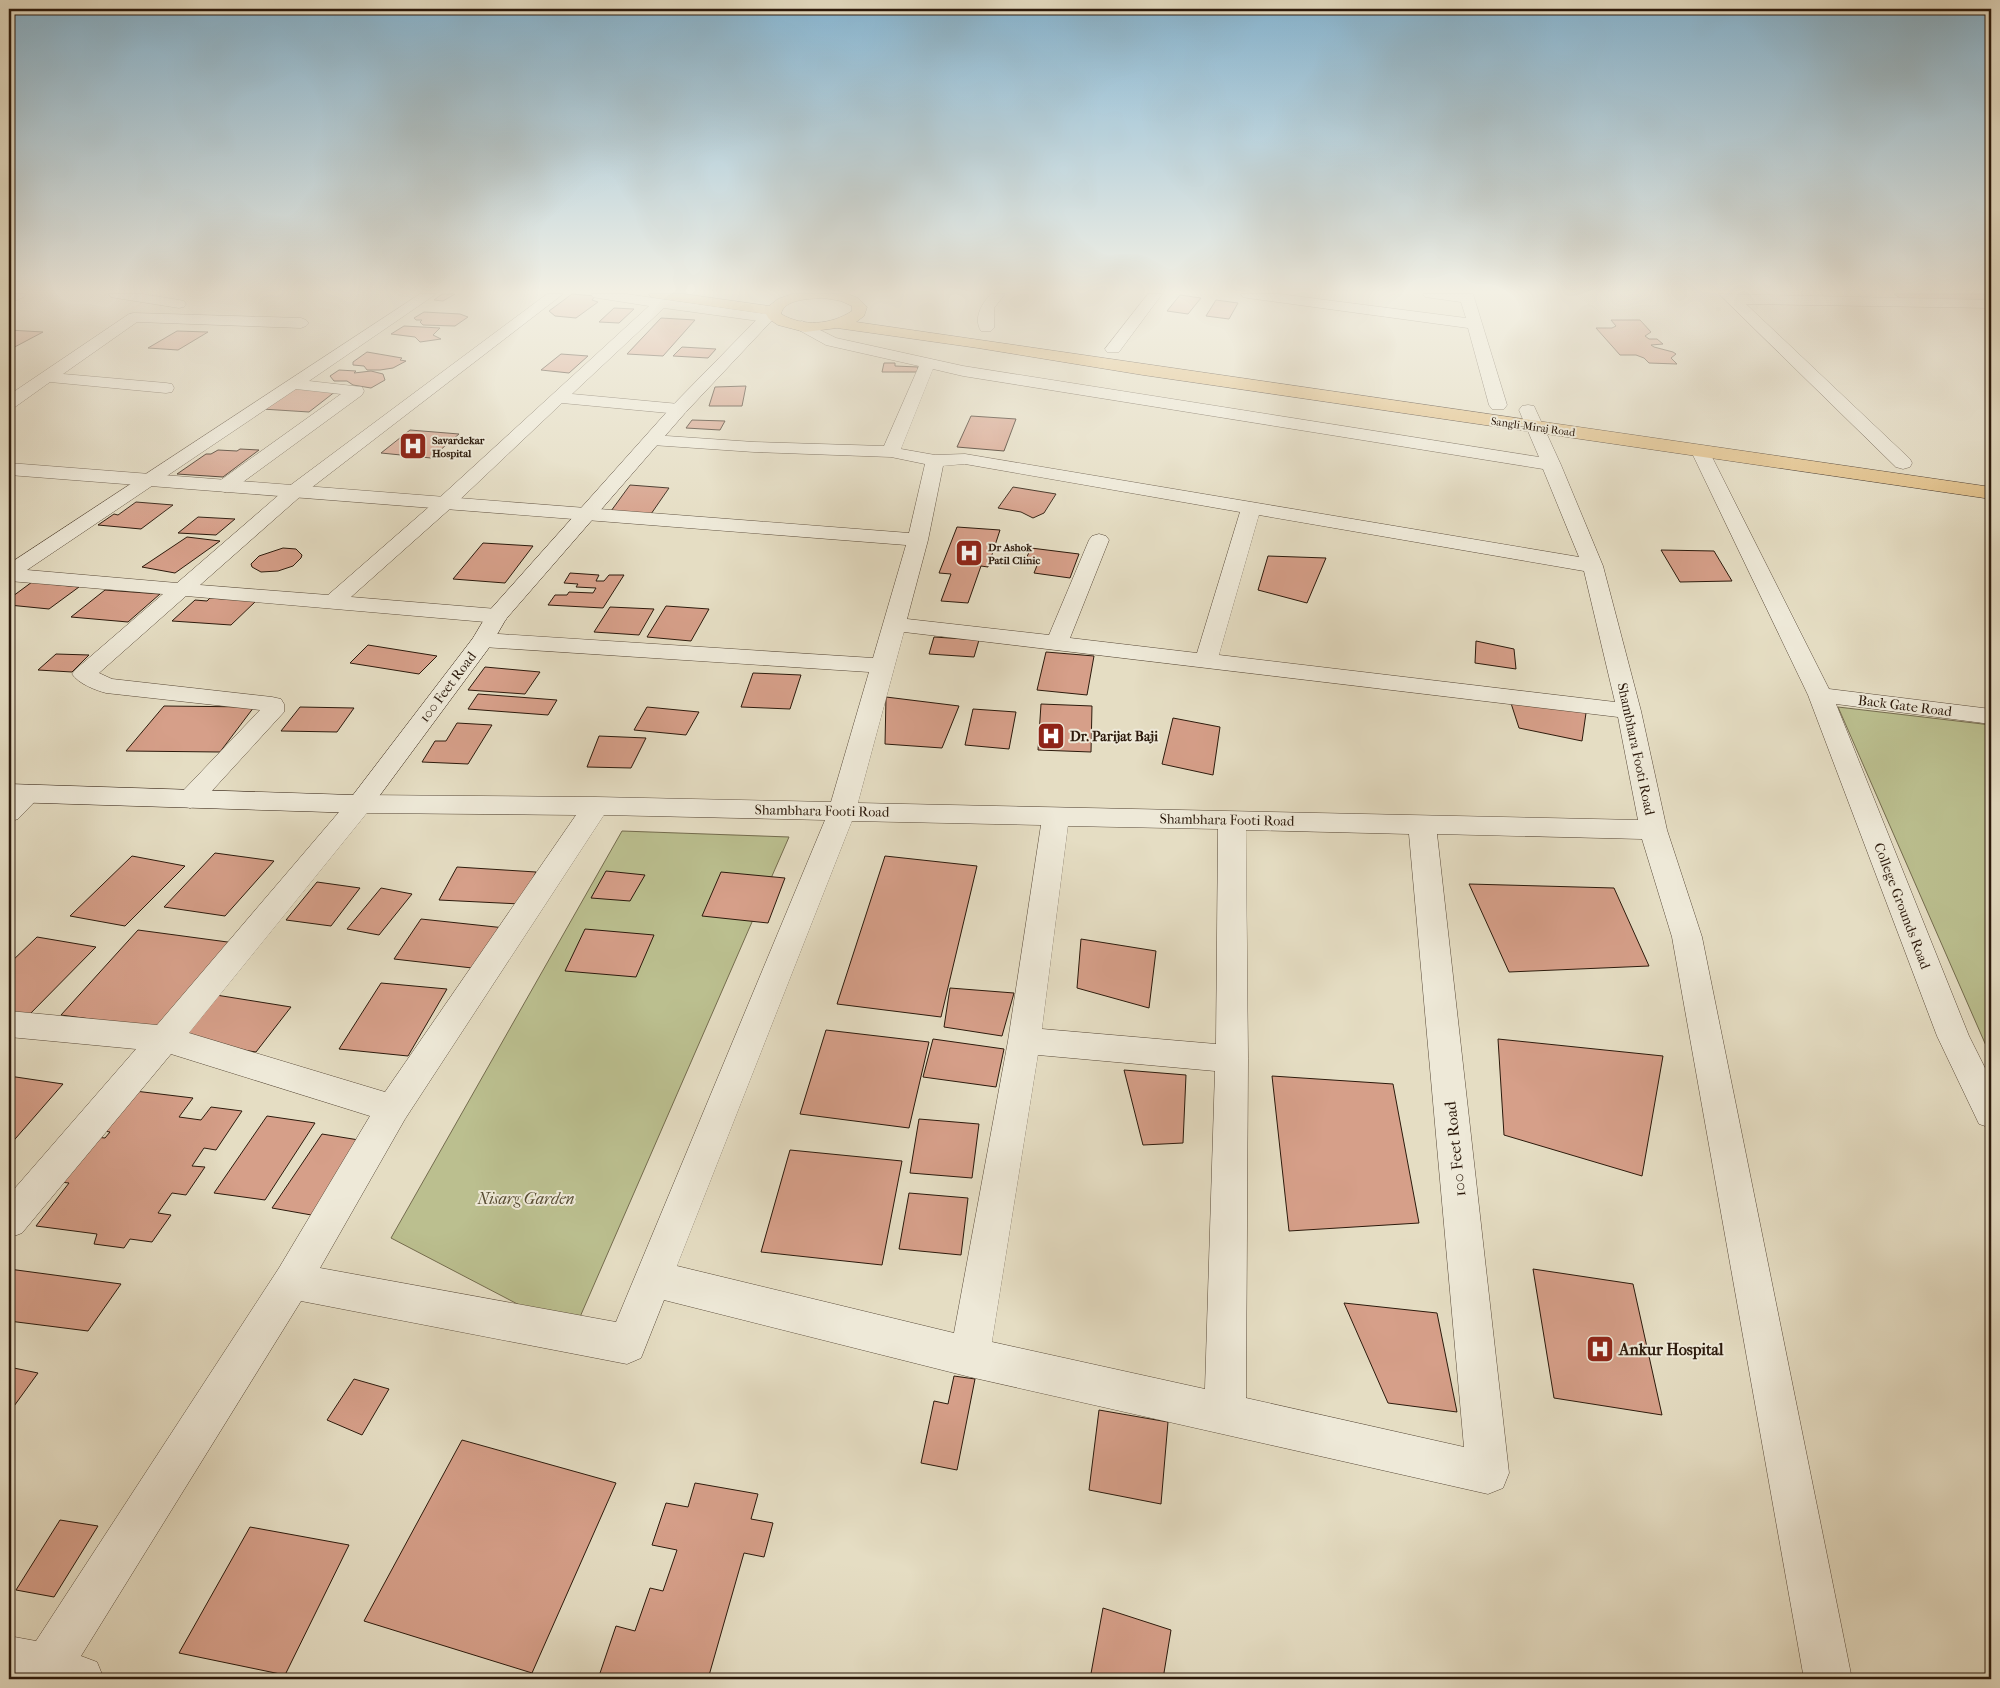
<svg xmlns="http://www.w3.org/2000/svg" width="2000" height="1688" viewBox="0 0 2000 1688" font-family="'IM FELL French Canon',serif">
<rect width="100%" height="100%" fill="#e5ddc3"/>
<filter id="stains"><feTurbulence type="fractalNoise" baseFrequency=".004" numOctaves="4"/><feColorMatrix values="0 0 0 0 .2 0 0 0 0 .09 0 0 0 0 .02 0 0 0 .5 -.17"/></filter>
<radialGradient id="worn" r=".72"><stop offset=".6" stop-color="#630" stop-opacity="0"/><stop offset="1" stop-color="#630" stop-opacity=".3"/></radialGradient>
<!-- green -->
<g fill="#bbbf8f" stroke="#746c4e">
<polygon points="1838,707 1991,725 1991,1057"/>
<polygon points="622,831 789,837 573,1333 391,1238"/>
</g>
<!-- building -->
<g fill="#d69f89" stroke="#2c1a0c">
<polygon points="442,294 455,294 443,301 434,300"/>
<polygon points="572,294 595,296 592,300 598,302 576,318 555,316 549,311"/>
<polygon points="1894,294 1989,294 1991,295 1991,300 1903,300"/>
<polygon points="1180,295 1201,298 1188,314 1167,311"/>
<polygon points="1216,300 1238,303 1229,319 1206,316"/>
<polygon points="614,308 634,309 619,323 599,322"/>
<polygon points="424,312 460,314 468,317 455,326 423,325 420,322 422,320 416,320 414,318"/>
<polygon points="661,318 695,320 663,356 627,354"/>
<polygon points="1611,320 1640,320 1651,332 1645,336 1649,339 1657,339 1663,344 1651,345 1654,347 1673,352 1676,354 1671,358 1677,364 1649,363 1644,358 1636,355 1620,355 1596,328 1612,328 1616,326"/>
<polygon points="404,326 440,328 433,335 441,339 420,342 415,337 391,334"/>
<polygon points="9,330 43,332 9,350"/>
<polygon points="177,331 208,332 178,350 148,348"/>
<polygon points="682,347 716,349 708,358 673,356"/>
<polygon points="367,352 402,358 400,360 406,361 393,368 380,370 367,370 364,366 353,365 353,362"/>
<polygon points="561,354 588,356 569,373 541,370"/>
<polygon points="884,363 895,363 895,366 918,367 917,372 882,372"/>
<polygon points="339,370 356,371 354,373 371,371 383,374 385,380 371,388 353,385 347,381 334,381 330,376"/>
<polygon points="746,386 742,406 709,406 715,387"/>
<polygon points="290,388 336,391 309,412 262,409"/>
<polygon points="971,416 1016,419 1004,451 957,447"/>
<polygon points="692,420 725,421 720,430 686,428"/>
<polygon points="410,430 459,434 431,458 381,453"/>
<polygon points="240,449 259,450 223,477 177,474 206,454 211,454 218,450 237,451"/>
<polygon points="630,485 669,488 651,514 611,511"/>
<polygon points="1013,487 1056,494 1044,513 1033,518 1021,512 998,508"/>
<polygon points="136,502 173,505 141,529 98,525 114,514 118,515"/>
<polygon points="198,517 235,519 216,535 178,533"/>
<polygon points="957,527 1000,530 988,567 981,566 968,603 941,601 951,574 939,573"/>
<polygon points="187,537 220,541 175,573 142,567"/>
<polygon points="483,543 533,546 505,583 453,579"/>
<polygon points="283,548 296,549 302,555 301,558 293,566 278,571 261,572 252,567 251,564 259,556"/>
<polygon points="1031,548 1079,554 1070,578 1034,573 1038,563 1025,561"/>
<polygon points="1661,550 1714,551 1732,581 1680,582"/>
<polygon points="1268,556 1326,558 1307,603 1258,590"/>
<polygon points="570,573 599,575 596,581 604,581 609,575 624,575 603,608 548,605 555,595 567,595 569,592 593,593 596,588 576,587 578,584 564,583"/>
<polygon points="32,582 79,587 49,609 9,605 9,599"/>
<polygon points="105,590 160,594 128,622 71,617"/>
<polygon points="210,598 256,601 231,625 172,621 195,600 207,601"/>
<polygon points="666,606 709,609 691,641 647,637"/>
<polygon points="610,607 654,609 639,635 594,632"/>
<polygon points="934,637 979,640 974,657 929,654"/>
<polygon points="1476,641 1514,649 1516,669 1475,663"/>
<polygon points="368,645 437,656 419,674 350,663"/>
<polygon points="1046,652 1094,656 1087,695 1037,690"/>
<polygon points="56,654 89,655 72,672 38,670"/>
<polygon points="485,667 540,672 525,694 468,690"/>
<polygon points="753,673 801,675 790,709 741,707"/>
<polygon points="478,694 557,700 548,715 468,709"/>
<polygon points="886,697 959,706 942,748 885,744"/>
<polygon points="1509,697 1587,706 1582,741 1519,728"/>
<polygon points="1041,704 1092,706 1091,752 1038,750"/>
<polygon points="164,706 254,707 220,752 126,751"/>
<polygon points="300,707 354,708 337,732 281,731"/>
<polygon points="647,707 699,712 686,735 634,730"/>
<polygon points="973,709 1016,712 1009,749 965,745"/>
<polygon points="1173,718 1220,727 1213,775 1162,764"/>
<polygon points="457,723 492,725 468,764 422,762 435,741 446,741"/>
<polygon points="599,736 646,738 631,768 587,767"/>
<polygon points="215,853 274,861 225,916 164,907"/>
<polygon points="132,856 185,866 125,926 70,916"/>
<polygon points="885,856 977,866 941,1017 837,1004"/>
<polygon points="457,867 536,872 520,904 439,900"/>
<polygon points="606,871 645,875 630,901 591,898"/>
<polygon points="721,872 785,878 768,923 702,916"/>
<polygon points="317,882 360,888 331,926 286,920"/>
<polygon points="1469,884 1614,888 1649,966 1509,972"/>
<polygon points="381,888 412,894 379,935 347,929"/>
<polygon points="421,919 505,928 481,969 394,959"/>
<polygon points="585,929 654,935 636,977 565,971"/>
<polygon points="138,930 235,943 163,1029 61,1015"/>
<polygon points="37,937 96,947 26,1018 9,1015 9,964"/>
<polygon points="1081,939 1156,951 1149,1008 1077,988"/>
<polygon points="381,983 447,989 408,1056 339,1049"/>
<polygon points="950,988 1014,993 1002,1036 944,1027"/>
<polygon points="216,995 291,1007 256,1052 179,1040"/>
<polygon points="826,1030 929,1042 909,1128 800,1114"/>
<polygon points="933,1039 1004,1049 996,1087 923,1077"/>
<polygon points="1498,1039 1663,1056 1642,1176 1504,1135"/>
<polygon points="1124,1070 1186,1075 1183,1143 1143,1145"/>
<polygon points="9,1076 63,1084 9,1146"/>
<polygon points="1272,1076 1393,1084 1419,1223 1289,1231"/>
<polygon points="135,1091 193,1098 179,1117 201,1120 211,1107 242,1111 216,1150 204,1148 192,1166 205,1167 186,1195 172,1193 158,1213 171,1215 152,1242 130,1239 124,1248 94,1244 97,1234 36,1226 69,1183 60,1182 95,1137 105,1138 110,1132 104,1131"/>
<polygon points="267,1116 315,1123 265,1200 214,1193"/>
<polygon points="919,1119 979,1124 972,1178 910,1173"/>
<polygon points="322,1134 365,1141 317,1216 272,1208"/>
<polygon points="790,1150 902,1161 882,1265 761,1252"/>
<polygon points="909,1193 968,1198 961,1255 899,1249"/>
<polygon points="9,1269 121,1284 88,1331 9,1321"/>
<polygon points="1533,1269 1633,1284 1662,1415 1554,1398"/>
<polygon points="1344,1303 1437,1313 1457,1412 1388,1403"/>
<polygon points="9,1367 38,1373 9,1413"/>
<polygon points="954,1376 975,1379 957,1470 921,1463 934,1401 948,1404"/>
<polygon points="354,1379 389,1389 362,1435 327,1420"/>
<polygon points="1099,1410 1168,1422 1161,1504 1089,1490"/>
<polygon points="462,1440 616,1483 532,1673 364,1621"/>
<polygon points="695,1483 758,1494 751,1519 773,1523 764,1557 744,1553 708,1679 598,1679 616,1626 635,1631 650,1588 663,1591 677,1550 652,1545 666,1503 688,1507"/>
<polygon points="60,1520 98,1526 54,1597 16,1590"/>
<polygon points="250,1527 349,1545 285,1675 179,1653"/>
<polygon points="1103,1608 1171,1630 1163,1679 1090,1679"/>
</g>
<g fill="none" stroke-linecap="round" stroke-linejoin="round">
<!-- minor casing -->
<g stroke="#5a4b3a" stroke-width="1">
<g id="minor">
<polygon points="9,294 26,294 24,297 9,303"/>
<polygon points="109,294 142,294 179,300 184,301 186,304 184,307 179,308 116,298 111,297"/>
<path d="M420,294H436L309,381L362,387L364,391L362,395L232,490L225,492L218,490L216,486L218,482L341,394L296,389L27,570L177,583L288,487L547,294H563L302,495L200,585L328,595L438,499L649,306L598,298L593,297L591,294H626L766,314L771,315L773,318L771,321L766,322L664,308L572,394L679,404L685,405L688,409L685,413L679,414L562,403L452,507L351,597L497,609L505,611L508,616L505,621L497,623L186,596L99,673L112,679L272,697L281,699L284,704V712L199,805L190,808L181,805L177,799L181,793L260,710L106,693C95,690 79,684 72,674L76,669L163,594L9,581V564Z"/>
<path d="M991,294H1005L994,308V328L991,331H981C973,318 982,303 991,294Z"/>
<polygon points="1148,294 1162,294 1119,352 1107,352 1105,349"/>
<polygon points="1241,294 1279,294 1466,318 1461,302 1425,297 1423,294 1473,294 1507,405 1504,409 1492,409 1489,405 1468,328 1248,298 1243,297"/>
<polygon points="1719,294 1991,300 1991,308 1746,304 1910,459 1912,463 1910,467 1903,469 1896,467"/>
<polygon points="134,313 301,318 306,320 309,323 306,326 301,328 137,322 63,374 166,383 172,384 174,388 172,392 166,393 50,382 15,407 9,408 9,395 129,314"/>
<path d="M802,321L836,338L963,366L1539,457L1519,410L1522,406L1528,405L1534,406L1561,465L1603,566L1641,711L1667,830L1702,937L1852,1679H1804L1672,937L1642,839L1437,834L1509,1473L1503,1488L1488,1494L970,1377L664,1300L641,1358L627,1364L301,1301L81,1656L97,1662L104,1679H9V1636L36,1641L279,1268L370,1116L171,1054L22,1233L9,1238V1195L136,1049L9,1037V1011L157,1025L351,798L360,795L596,797L831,802L869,672L483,647L475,645L472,640L475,635L483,633L873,658L906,545L586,520L579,518L576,514L579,510L586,508L909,533L925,464L891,457L754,452L652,445L646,444L643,440L646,436L652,435L754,442L884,446L919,366L826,345L797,329L794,326L797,323ZM933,369L963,376L1543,469L1579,557L965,454L935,455L901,449ZM965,464L1240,512L1197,653L1070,638L1109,540L1106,536L1099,534L1092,536L1089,540L1049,635L907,619L928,540L943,466ZM1259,515L1584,571L1615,702L1219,655ZM904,632L1618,717L1638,820L858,803ZM367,813L576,815L385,1092L189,1033ZM604,815L825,820L616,1322L320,1268L405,1119ZM852,821L1041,825L1008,1041L954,1333L677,1266ZM1068,826L1218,829L1216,1044L1042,1029ZM1246,830L1409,834L1464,1447L1246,1398L1248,1059ZM1038,1055L1215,1071L1205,1389L992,1342Z"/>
<polygon points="1700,446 1706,447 1709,451 1829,689 1991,709 1991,724 1836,704 1969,1036 1991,1080 1991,1128 1979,1124 1937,1036 1808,695 1691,451 1694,447"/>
<polygon points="29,785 38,788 42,794 18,819 9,822 9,798 20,788"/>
</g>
</g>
<!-- tertiary casing -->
<g stroke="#5a4b3a" stroke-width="1">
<polygon id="tertiary" points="9,463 586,508 593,510 596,514 593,518 586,520 9,475"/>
</g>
<!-- secondary casing -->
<g stroke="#2c1a0c" stroke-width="1">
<polygon id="secondary" points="773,307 778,308 780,311 778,314 685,413 506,619 491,645 369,810 360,813 9,802 9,784 353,795 473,638 489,611 673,405 768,308"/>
</g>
<!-- trunk casing -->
<g stroke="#2c1a0c" stroke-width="1">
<path id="trunk" d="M649,294H684L769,306L778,299L792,294H848L858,298L867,307L864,316L856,322L1991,487V499L1143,375L978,348L837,328L805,332L778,325L769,319L766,314L656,298L651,297ZM824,298L841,301L852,306V311C831,325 803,327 781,314C784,298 812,299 824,298Z"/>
</g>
<!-- minor -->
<use href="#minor" fill="#eee9d8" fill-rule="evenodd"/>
<!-- tertiary -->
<use href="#tertiary" fill="#eee9d8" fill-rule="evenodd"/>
<!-- secondary -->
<use href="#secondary" fill="#eee9d8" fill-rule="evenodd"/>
<!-- trunk -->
<use href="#trunk" fill="#e2be82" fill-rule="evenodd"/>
</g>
<!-- sky -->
<linearGradient id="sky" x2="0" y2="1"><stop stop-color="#87b7d4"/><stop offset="0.55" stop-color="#f3f0e4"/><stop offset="1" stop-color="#f3f0e4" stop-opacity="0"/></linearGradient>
<rect width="2000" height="530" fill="url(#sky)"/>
<!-- icons -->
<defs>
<g id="hospital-square" transform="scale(1.4375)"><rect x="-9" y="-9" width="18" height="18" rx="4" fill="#8f2418" stroke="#eee9d8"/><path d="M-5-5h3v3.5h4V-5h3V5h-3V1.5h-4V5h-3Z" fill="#fff"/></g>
</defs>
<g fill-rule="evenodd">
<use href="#hospital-square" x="413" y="446"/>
<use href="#hospital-square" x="969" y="553"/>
<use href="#hospital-square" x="1051" y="736"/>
<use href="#hospital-square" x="1600" y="1349"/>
</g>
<g text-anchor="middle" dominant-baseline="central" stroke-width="4" stroke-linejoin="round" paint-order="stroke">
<!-- far-street labels -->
<g font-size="11" fill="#2c1a0c" stroke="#eee9d8">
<text transform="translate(1533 427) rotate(8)">Sangli-Miraj Road</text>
</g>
<!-- far-poi labels -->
<g font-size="11" font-weight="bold" fill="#2c1a0c" stroke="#eee9d8" text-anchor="start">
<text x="432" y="440">Savardekar<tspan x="432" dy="13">Hospital</tspan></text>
<text x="988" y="547">Dr Ashok<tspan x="988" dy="13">Patil Clinic</tspan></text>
</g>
<!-- street labels -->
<g font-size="14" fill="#2c1a0c" stroke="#eee9d8">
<text transform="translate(448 687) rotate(-53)">100 Feet Road</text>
<text transform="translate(1905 706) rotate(7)">Back Gate Road</text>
<text transform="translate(1636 749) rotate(78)">Shambhara Footi Road</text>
<text transform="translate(822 811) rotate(1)">Shambhara Footi Road</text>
<text transform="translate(1227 820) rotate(1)">Shambhara Footi Road</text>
<text transform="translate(1902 906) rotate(69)">College Grounds Road</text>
</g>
<!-- poi labels -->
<g font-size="14" font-weight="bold" fill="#2c1a0c" stroke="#eee9d8" text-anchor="start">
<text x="1070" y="736">Dr. Parijat Baji</text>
</g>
<!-- near-street labels -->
<g font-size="16" fill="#2c1a0c" stroke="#eee9d8">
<text transform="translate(1455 1149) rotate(-96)">100 Feet Road</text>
</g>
<!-- near-park labels -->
<g font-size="16" font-style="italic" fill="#574c33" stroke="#eee9d8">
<text x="526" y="1198">Nisarg Garden</text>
</g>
<!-- near-poi labels -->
<g font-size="16" font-weight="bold" fill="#2c1a0c" stroke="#eee9d8" text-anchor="start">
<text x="1619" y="1349">Ankur Hospital</text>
</g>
</g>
<!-- margin -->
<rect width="2000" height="1688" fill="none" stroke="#e5ddc3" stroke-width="30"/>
<rect x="10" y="10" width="1980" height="1668" fill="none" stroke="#2c1a0c" stroke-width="2.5"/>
<rect x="15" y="15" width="1970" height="1658" fill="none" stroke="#2c1a0c"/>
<rect width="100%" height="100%" filter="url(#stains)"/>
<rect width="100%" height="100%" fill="url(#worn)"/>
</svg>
